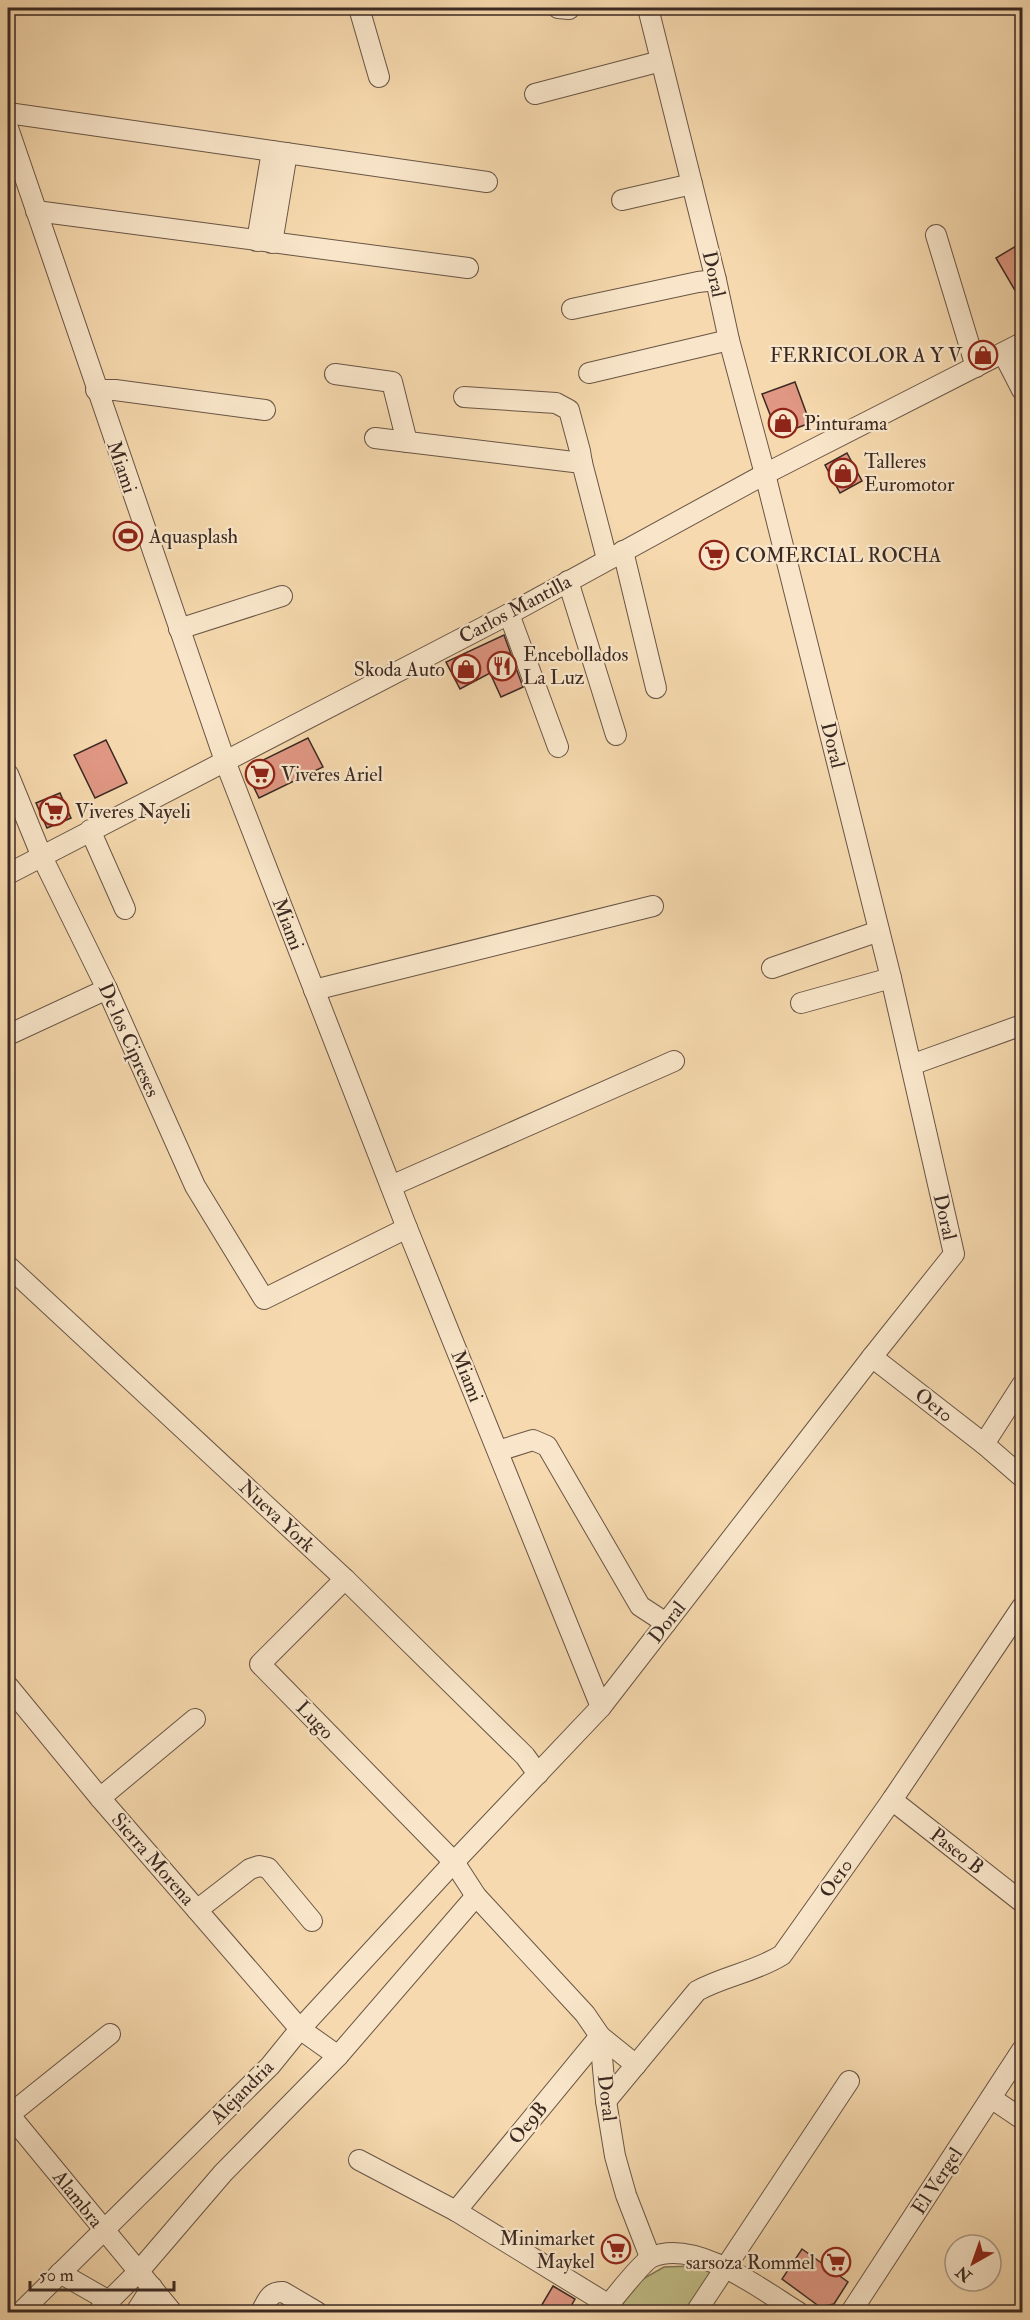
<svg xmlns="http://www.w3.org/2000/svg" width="1030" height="2320" viewBox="0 0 1030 2320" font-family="'IM FELL Double Pica',serif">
<rect width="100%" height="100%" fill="#f6d9ae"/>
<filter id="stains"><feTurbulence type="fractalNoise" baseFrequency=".00333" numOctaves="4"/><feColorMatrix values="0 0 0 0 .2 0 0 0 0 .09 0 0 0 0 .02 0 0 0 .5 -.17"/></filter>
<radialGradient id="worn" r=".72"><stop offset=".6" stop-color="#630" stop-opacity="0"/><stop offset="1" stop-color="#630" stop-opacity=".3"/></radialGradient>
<!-- green -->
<polygon fill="#c2be86" stroke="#7e7454" stroke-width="1.5" points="694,2266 718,2273 693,2312 616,2312 641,2280 664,2267"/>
<!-- building -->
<g fill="#e09783" stroke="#3a2922" stroke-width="1.5">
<polygon points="1023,242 1023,304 996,258"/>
<polygon points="795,382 810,423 778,435 762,394"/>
<polygon points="847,453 862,481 840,493 825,465"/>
<polygon points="504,635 523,687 501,697 490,673 460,689 446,662"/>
<polygon points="308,738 323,767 259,798 248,775 255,764"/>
<polygon points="106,740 127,783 95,798 74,755"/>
<polygon points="60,793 71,818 47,828 36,803"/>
<polygon points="802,2249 848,2282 834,2304 820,2307 782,2279"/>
<polygon points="553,2286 575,2299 567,2313 537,2313"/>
</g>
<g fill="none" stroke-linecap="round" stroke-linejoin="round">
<!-- minor casing -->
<g stroke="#695545" stroke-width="22">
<g id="minor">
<polyline points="359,8 379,77"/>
<polyline points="558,8 569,9"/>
<polyline points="535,94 661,61"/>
<polyline points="8,113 487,182"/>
<polyline points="8,128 225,761 407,1228 601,1707"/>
<polyline points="622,200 692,184"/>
<polyline points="36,211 468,268"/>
<polyline points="936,235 976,367"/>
<polyline points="257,241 272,151"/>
<polyline points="272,243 287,153"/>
<polyline points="572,309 698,282 716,280"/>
<polyline points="1003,353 1022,390"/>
<polyline points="589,373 729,340"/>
<polyline points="335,374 392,382 407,442"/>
<polyline points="96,390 115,390 265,410"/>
<polyline points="464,397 556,403 569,410 580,451 582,463"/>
<polyline points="375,438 582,463 607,559"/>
<polyline points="623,551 656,688"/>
<polyline points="568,581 616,735"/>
<polyline points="509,614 558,747"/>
<polyline points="179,629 282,596"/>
<polyline points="8,774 42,857 107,989 195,1186 264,1299 407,1228"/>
<polyline points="90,830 125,909"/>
<polyline points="8,874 509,614 765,474 1022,343"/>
<polyline points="772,968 879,931"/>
<polyline points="314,990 653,906"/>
<polyline points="801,1003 891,978"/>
<polyline points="8,1035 107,989"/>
<polyline points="911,1065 1022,1025"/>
<polyline points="391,1186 674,1061"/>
<polyline points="8,1266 345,1579 525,1756 538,1774"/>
<polyline points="872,1357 984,1444 1022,1477"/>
<polyline points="984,1444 1022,1385"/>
<polyline points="498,1451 533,1440 547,1446 640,1606 666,1623"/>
<polyline points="345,1579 260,1664 454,1862 476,1896 585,2014 600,2036 606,2101 615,2156 626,2195 650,2257"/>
<polyline points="8,1686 100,1798 300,2029 338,2056"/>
<polyline points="100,1798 195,1719"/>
<polyline points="892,1800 1022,1902"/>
<polyline points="197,1910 250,1869 259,1866 268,1868 312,1921"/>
<polyline points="991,2098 1022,2119"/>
<path d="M606,2101L697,1991C724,1976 755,1972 782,1955L892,1800L1022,1607"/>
<polyline points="8,2113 172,2312"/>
<polyline points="9,2115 110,2034"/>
<polyline points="359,2160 456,2211 609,2305"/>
<polyline points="456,2211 600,2036 636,2065"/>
<polyline points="60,2273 109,2301"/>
<polyline points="21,2312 270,2066 300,2029 454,1862 601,1707 872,1357 954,1254 891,978 765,474 729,340 716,280 648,8"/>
<polyline points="98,2312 139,2271 223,2173 338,2056 476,1896"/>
<polyline points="136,2312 152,2287"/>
<path d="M261,2312C267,2302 269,2291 283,2292L317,2312"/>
<path d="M603,2312C610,2303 643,2261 652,2257C696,2238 762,2290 798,2312"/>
<polyline points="696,2312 849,2081"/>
<polyline points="851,2312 1022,2050"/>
</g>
</g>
<!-- minor -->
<use href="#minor" stroke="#f9e6ca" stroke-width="20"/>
</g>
<!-- icons -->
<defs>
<g id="shop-ring" transform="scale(1.5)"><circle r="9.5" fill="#f9e6ca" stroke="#8f2418" stroke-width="1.5"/><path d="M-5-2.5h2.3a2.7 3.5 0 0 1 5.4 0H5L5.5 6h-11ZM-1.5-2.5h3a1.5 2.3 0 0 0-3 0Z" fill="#8f2418"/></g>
<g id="stadium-ring" transform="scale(1.5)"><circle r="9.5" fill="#f9e6ca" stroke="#8f2418" stroke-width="1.5"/><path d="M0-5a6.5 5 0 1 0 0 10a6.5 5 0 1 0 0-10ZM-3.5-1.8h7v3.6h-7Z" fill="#8f2418"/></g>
<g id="supermarket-ring" transform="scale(1.5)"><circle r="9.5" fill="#f9e6ca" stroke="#8f2418" stroke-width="1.5"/><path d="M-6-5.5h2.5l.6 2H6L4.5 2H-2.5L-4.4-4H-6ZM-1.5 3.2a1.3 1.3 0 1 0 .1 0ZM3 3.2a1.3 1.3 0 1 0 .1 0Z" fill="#8f2418"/></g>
<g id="restaurant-ring" transform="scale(1.5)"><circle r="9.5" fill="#f9e6ca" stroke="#8f2418" stroke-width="1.5"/><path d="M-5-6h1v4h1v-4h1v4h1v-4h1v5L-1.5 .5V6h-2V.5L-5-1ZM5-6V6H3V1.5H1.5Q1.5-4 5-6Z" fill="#8f2418"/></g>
</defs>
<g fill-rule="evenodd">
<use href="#shop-ring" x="983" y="355"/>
<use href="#shop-ring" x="783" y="423"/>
<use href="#shop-ring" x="843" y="473"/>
<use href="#stadium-ring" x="128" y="536"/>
<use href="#supermarket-ring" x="714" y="555"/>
<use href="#restaurant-ring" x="502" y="666"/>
<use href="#shop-ring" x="466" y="669"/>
<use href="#supermarket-ring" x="260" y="774"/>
<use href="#supermarket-ring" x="54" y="811"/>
<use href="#supermarket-ring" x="616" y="2249"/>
<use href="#supermarket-ring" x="836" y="2262"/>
</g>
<g text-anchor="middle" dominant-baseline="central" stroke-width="4.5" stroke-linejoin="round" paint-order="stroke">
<!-- street labels -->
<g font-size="20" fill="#3a2922" stroke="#f9e6ca">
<text transform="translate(714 274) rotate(77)">Doral</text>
<text transform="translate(122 467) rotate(71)">Miami</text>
<text transform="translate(515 609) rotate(-28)">Carlos Mantilla</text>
<text transform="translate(833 745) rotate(76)">Doral</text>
<text transform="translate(288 924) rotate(69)">Miami</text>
<text transform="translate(129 1040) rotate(66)">De los Cipreses</text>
<text transform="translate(945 1217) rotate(77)">Doral</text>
<text transform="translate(467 1376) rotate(68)">Miami</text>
<text transform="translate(934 1405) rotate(38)">Oe10</text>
<text transform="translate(277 1516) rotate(43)">Nueva York</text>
<text transform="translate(667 1622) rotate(-52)">Doral</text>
<text transform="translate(315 1720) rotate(46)">Lugo</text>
<text transform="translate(957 1851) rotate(38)">Paseo B</text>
<text transform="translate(153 1859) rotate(49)">Sierra Morena</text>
<text transform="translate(836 1878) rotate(-55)">Oe10</text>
<text transform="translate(242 2092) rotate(-45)">Alejandria</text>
<text transform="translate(607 2098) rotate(83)">Doral</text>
<text transform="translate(528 2123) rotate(-50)">Oe9B</text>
<text transform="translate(937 2181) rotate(-57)">El Vergel</text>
<text transform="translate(78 2199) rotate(51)">Alambra</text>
</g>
<!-- poi labels -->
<g font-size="20" fill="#3a2922" stroke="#f9e6ca" text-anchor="start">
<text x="962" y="355" text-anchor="end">FERRICOLOR A Y V</text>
<text x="804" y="423">Pinturama</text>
<text x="864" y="461">Talleres<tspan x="864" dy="23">Euromotor</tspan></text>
<text x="149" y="536">Aquasplash</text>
<text x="735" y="555">COMERCIAL ROCHA</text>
<text x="523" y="654">Encebollados<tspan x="523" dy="23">La Luz</tspan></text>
<text x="445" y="669" text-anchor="end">Skoda Auto</text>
<text x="281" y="774">Viveres Ariel</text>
<text x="75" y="811">Viveres Nayeli</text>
<text x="595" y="2238" text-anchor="end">Minimarket<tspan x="595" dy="23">Maykel</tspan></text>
<text x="815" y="2262" text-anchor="end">sarsoza Rommel</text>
</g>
</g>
<!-- margin -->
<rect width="1030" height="2320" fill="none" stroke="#f6d9ae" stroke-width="30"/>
<rect x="9" y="9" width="1012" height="2302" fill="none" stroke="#3a2922" stroke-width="3"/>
<rect x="15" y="15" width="1000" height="2290" fill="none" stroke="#3a2922" stroke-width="1.5"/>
<!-- north arrow -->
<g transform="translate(973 2263) rotate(220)"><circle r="28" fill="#f9e6ca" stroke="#ad9a87" stroke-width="1.5"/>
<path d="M0-4.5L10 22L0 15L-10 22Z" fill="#8f2418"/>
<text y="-9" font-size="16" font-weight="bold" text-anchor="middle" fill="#3a2922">N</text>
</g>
<!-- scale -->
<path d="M30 2281v9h144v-9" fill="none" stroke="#3a2922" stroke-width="3"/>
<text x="39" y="2281" font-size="18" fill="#3a2922" stroke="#f9e6ca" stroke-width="4.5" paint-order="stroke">50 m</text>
<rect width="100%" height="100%" filter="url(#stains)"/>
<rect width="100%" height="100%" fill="url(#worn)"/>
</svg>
